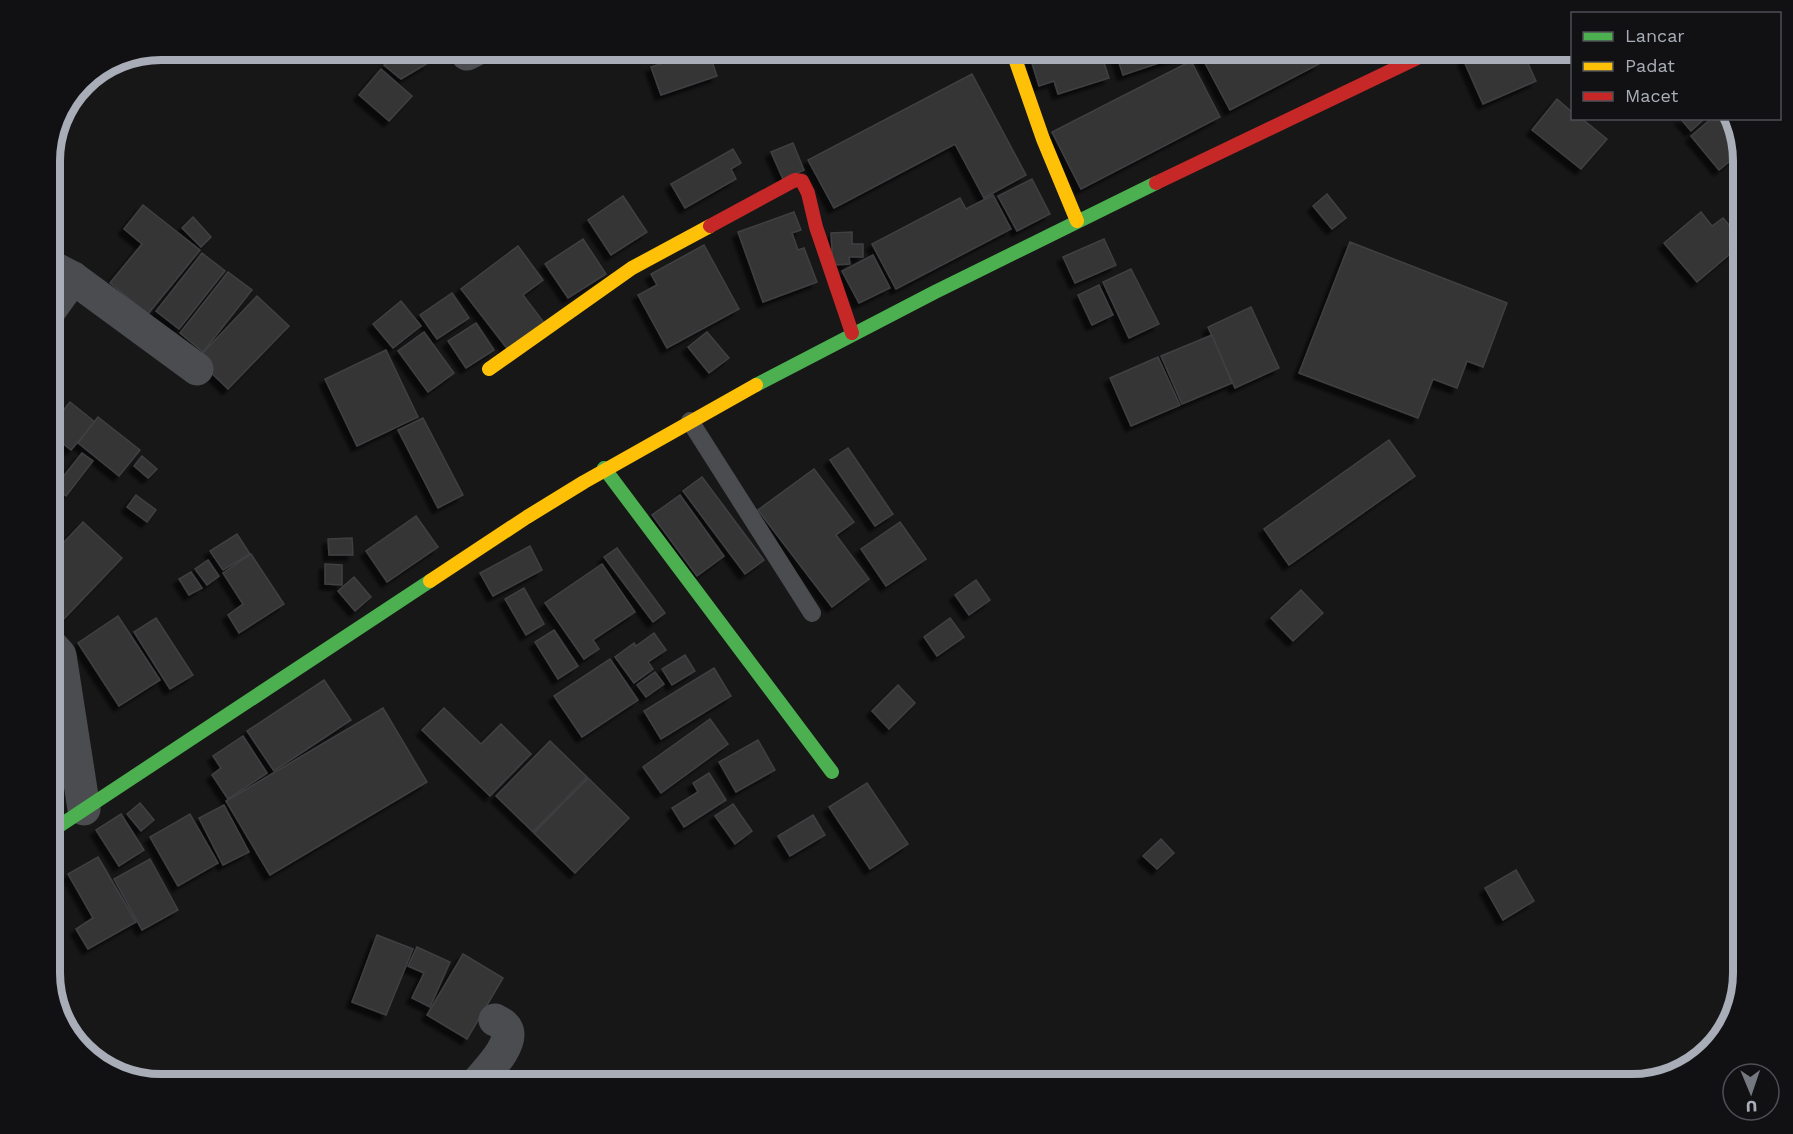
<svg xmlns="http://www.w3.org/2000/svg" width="1793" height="1134" viewBox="0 0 1793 1134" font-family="'Work Sans',sans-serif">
<defs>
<filter id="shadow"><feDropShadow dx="-5.5" dy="5.5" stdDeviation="1.5" flood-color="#0009"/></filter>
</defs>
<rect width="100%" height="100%" fill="#171717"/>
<!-- building -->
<g fill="#353536" stroke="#3f4043" stroke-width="1.5" filter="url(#shadow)">
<polygon points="409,50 419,50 428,63 401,79 384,65"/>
<polygon points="703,50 708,50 717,76 661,95 651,67"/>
<polygon points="1044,50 1100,50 1109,78 1058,94 1054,81 1039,86 1031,60 1046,55"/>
<polygon points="1115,50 1188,50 1189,53 1123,75"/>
<polygon points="1198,50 1312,50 1319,64 1230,110"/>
<polygon points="1485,50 1522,50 1536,81 1483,104 1463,59"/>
<polygon points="1191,61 1220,117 1081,189 1052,132"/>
<polygon points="381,69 412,96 389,121 359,95"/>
<polygon points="972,74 1026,175 984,198 955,144 834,208 808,160"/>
<polygon points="1557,99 1572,112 1572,118 1581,118 1607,139 1581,169 1532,130"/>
<polygon points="1680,118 1705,118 1691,131"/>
<polygon points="1712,118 1732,118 1741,152 1719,170 1691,136"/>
<polygon points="793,143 804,170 783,179 771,152"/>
<polygon points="733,149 741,163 731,169 736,179 685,208 671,184"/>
<polygon points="1032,179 1050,214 1017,231 998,196"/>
<polygon points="1327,194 1346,218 1332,229 1313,206"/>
<polygon points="993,195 1011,229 896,289 872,244 960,198 966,209"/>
<polygon points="623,196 647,232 611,255 588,220"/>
<polygon points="143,205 200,250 148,314 110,283 142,244 124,229"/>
<polygon points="794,212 801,230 792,233 798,250 804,248 817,282 763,302 738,232"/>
<polygon points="1701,212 1712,226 1723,218 1739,237 1732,243 1737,248 1697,282 1664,243"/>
<polygon points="193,217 211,237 201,247 182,228"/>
<polygon points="852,232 852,244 863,244 863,257 849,257 850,264 833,265 831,233"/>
<polygon points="583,239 606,274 568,298 545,264"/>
<polygon points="1104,239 1116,265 1075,283 1063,257"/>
<polygon points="1350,242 1507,303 1483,367 1467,361 1457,388 1433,379 1418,418 1299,373"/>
<polygon points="704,245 739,309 667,348 638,295 657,285 651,274"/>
<polygon points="518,246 543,280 523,295 545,324 509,351 461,289"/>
<polygon points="202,253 225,271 179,329 156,311"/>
<polygon points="873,255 890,288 859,303 842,271"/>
<polygon points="1131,269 1159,324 1129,338 1103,282"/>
<polygon points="228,272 252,290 203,352 180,333"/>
<polygon points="1099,285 1113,315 1092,325 1078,295"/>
<polygon points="452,293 469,318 437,339 420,315"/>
<polygon points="257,296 289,326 228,389 197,359"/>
<polygon points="401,301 421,326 393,348 373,324"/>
<polygon points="1251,307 1279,368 1235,388 1208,327"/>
<polygon points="476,323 494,350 466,368 448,341"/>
<polygon points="424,332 454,373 428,392 398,351"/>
<polygon points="707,332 729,358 709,373 688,347"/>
<polygon points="1212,335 1232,383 1182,404 1161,356"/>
<polygon points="386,350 418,417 357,446 325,379"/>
<polygon points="1158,357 1180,405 1131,426 1110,378"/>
<polygon points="50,398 60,406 50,419"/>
<polygon points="70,402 95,422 71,450 50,433 50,427"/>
<polygon points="98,417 140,450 119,476 78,443"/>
<polygon points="423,418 463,495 438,508 398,430"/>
<polygon points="50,436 61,445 50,459"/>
<polygon points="1389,440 1415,476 1289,565 1264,529"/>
<polygon points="848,448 893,514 875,526 830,460"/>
<polygon points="82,453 93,461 66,496 55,487"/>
<polygon points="142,456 157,469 148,478 134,466"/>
<polygon points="814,469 854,522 836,535 869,579 832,607 758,510"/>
<polygon points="702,477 764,560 745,574 683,491"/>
<polygon points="136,495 156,510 147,522 127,507"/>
<polygon points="680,495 724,556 697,576 652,515"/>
<polygon points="416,516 438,547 387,582 366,551"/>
<polygon points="83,522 122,558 60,623 50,614 50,557"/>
<polygon points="900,522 926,559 886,586 861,549"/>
<polygon points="237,534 250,554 223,570 210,551"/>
<polygon points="352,538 353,555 329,555 328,539"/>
<polygon points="530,546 542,570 493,596 480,573"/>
<polygon points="617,548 665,613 653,622 604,557"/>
<polygon points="251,554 284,604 239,633 228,615 243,604 223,573"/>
<polygon points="208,560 219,576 207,585 195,569"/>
<polygon points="325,564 342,565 342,585 325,584"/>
<polygon points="602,564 635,612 593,640 599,649 584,659 545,603"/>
<polygon points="191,572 202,588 189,595 179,579"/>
<polygon points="354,577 371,597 355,611 338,591"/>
<polygon points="976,580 990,600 969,615 955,595"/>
<polygon points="524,588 544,624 526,635 505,599"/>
<polygon points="1301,590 1323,613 1293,641 1271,618"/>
<polygon points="118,616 160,680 119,706 78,643"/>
<polygon points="156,618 193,675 170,689 134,632"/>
<polygon points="950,618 964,637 937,656 924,637"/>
<polygon points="554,630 578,666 558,679 535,642"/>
<polygon points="654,633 666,650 648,662 653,669 634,683 615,657 634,643 636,646"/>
<polygon points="685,655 695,671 672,685 662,669"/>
<polygon points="610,659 638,700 582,737 554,696"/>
<polygon points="714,668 731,696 661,739 644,711"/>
<polygon points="655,672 664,684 646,697 637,685"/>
<polygon points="324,680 351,720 274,771 247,731"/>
<polygon points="898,685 915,703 889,729 872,711"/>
<polygon points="383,708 427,782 270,875 226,801"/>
<polygon points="444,708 481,744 501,724 531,754 490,796 422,730"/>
<polygon points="710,719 728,744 661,793 643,767"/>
<polygon points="243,736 267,773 228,799 212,775 221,768 213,756"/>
<polygon points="758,740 775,770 736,792 719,762"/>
<polygon points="550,741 587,777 533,832 496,796"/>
<polygon points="709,773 726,800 684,827 672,808 698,792 693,783"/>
<polygon points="588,778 629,818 575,873 534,833"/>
<polygon points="867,783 908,844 870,869 829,807"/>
<polygon points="140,803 154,820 141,831 127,814"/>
<polygon points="733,804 752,831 735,844 715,816"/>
<polygon points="224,805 249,852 223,865 199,818"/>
<polygon points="121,814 144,850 119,866 96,830"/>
<polygon points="190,814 218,863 178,886 150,837"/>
<polygon points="813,815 825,835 790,856 778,836"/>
<polygon points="1161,839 1174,853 1157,869 1143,856"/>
<polygon points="98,857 136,922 88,949 76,929 93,918 68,874"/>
<polygon points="150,859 178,910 142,930 114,879"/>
<polygon points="1516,870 1534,901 1503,920 1485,888"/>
<polygon points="377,935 413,949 386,1015 352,1002"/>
<polygon points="417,947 450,962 430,1007 412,998 424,973 408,966"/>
<polygon points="463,954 503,978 467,1039 427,1015"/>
</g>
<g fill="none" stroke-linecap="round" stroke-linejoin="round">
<!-- lane -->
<polyline stroke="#4b4c50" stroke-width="18" points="690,421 812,613"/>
<!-- street -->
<g stroke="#4b4c50" stroke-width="33">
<polyline points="467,54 475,50"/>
<polyline points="50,266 73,278 197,369"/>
<polyline points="50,310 73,278"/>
<polyline points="50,644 60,655 84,809"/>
<path d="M476,1084C485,1073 516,1043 506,1028C504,1024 499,1022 495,1020"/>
</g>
<!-- fast -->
<g stroke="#4caf50" stroke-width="14">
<polyline points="756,385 935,292 1156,183"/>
<polyline points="604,468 832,772"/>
<polyline points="50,832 430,581"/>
</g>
<!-- slow -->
<g stroke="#ffc107" stroke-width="14">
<polyline points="1012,50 1043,139 1077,221"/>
<polyline points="489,369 632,268 710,226"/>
<polyline points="430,581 527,517 584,482 756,385"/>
</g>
<!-- jam -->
<g stroke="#c62828" stroke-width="14">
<polyline points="1156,183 1434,50"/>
<polyline points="710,226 795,180 802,181 808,193 816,227 852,333"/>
</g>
</g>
<!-- crop -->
<path d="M0 0H1793V1134H0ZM161 60H1632A101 101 0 0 1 1733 161V973A101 101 0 0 1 1632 1074H161A101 101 0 0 1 60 973V161A101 101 0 0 1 161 60Z" fill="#111113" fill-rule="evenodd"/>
<path fill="none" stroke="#a8adb8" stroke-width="8" d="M161 60H1632A101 101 0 0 1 1733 161V973A101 101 0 0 1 1632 1074H161A101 101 0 0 1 60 973V161A101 101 0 0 1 161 60Z"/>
<!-- legend -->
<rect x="1571" y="12" width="210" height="108" fill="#111113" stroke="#4d4f55" stroke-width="1.5"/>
<rect x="1583" y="32" width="30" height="9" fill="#4caf50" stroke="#4d4f55" stroke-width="1.5"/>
<text x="1625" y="42" font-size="18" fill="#a8adb8">Lancar</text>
<rect x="1583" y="62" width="30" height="9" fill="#ffc107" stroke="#4d4f55" stroke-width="1.5"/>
<text x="1625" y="72" font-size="18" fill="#a8adb8">Padat</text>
<rect x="1583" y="92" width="30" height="9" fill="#c62828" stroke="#4d4f55" stroke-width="1.5"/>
<text x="1625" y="102" font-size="18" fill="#a8adb8">Macet</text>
<!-- north arrow -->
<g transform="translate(1751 1092) rotate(178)"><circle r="28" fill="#111113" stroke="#4d4f55" stroke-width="1.5"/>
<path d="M0-4.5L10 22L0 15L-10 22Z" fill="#757880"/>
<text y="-9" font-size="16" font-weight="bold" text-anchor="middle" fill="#a8adb8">U</text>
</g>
</svg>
